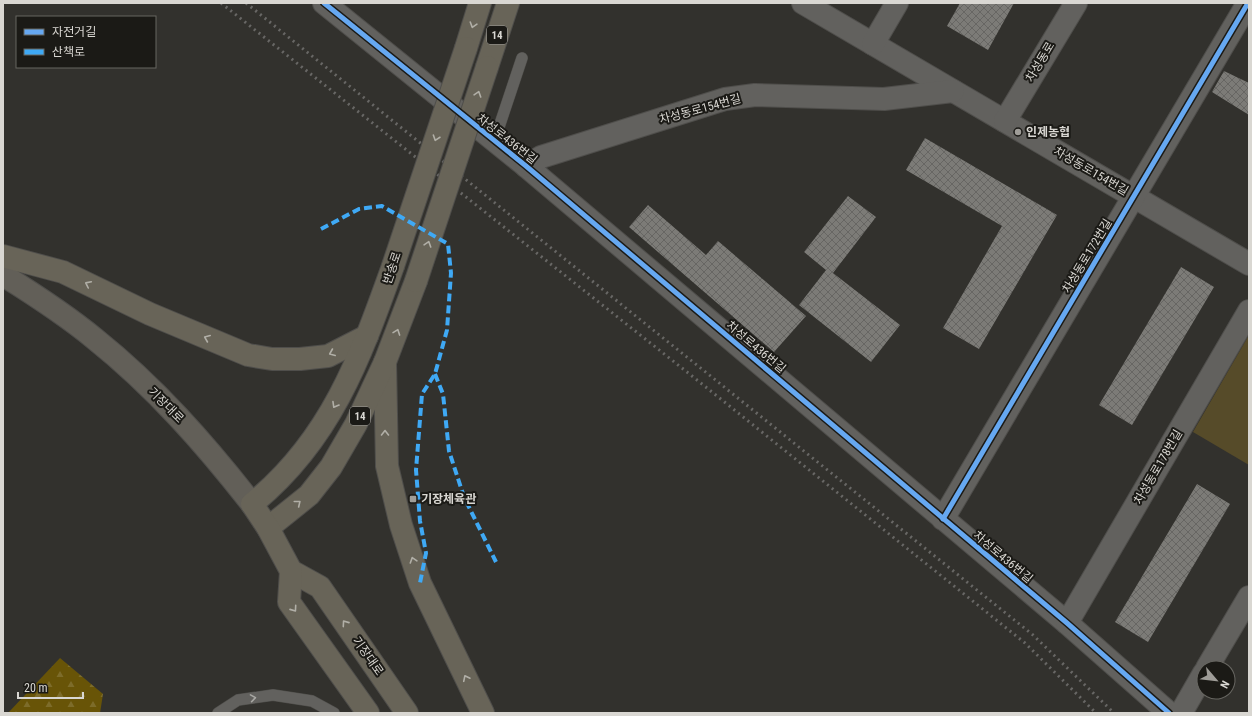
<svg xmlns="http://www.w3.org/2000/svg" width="1252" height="716" viewBox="0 0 1252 716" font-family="'Roboto Condensed','Noto Sans KR',sans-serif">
<defs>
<pattern id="forest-firs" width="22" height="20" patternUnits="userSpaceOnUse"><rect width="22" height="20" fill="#685407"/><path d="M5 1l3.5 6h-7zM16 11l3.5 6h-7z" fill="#7d6c2a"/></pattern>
<pattern id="building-cross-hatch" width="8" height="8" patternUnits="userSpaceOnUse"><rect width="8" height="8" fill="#7c7b77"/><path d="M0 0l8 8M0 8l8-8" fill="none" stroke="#676663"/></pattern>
</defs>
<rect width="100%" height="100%" fill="#32312d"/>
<!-- forest -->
<polygon fill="url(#forest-firs)" points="60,658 103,694 100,713 8,713"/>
<!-- green -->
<polygon fill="#564b29" points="1249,335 1249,465 1193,432"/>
<!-- building -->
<g fill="url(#building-cross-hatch)">
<polygon points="960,3 1014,3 988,50 947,26"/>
<polygon points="1224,71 1249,83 1249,115 1212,92"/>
<polygon points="925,138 1057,215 979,349 943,328 1002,226 906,170"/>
<polygon points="848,196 876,217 833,273 900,325 871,362 799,305 826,270 804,252"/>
<polygon points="648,205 706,255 718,241 806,316 774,352 629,227"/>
<polygon points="1181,267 1214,287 1132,425 1099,405"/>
<polygon points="1197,484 1230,504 1148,642 1115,622"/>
</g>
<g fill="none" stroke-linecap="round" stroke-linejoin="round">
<!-- service casing -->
<g stroke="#4f4e4b" stroke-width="12">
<g id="service">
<polyline points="494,142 522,58"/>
<polyline points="218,713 238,700 273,695 312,701 334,713"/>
</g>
</g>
<!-- minor casing -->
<g stroke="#4f4e4b" stroke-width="24">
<g id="minor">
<polyline points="324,3 526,166 1067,623 1169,713"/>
<polyline points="803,3 1249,264"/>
<polyline points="873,44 897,3"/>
<polyline points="1005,121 1076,3"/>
<polyline points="526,166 541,157 725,99 755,95 884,99 953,91"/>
<polyline points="943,519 1248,3"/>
<polyline points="1067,623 1249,311"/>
<polyline points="1207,668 1249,597"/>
<polyline points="1181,713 1204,673"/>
</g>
</g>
<!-- secondary casing -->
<g stroke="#4f4e4b" stroke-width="24">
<path id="secondary" d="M3,275C35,295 66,315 95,339C155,387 205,444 252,504"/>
</g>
<!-- primary casing -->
<g stroke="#4f4e4b" stroke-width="24">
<g id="primary">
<polyline points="466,48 480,3"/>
<polyline points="487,67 508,3"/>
<polyline points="3,256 63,272 150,314 248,355 272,359 300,359 328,356 367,336"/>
<polyline points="385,362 387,466 401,525 420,583 483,713"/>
<polyline points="268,528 309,495 331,467 356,424 385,362 416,281"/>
<polyline points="291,571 320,587 407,713"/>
<path d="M368,713L289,602L291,571L268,528L252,504C331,440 360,358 393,266"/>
</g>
</g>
<!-- service -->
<use href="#service" stroke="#62615e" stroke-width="11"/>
<!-- minor -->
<use href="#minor" stroke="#62615e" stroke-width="22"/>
<!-- secondary -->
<use href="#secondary" stroke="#625f58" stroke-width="22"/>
<!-- primary -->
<use href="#primary" stroke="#686458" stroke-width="22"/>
<!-- rail -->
<g stroke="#686765" stroke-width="3" stroke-dasharray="2 4" stroke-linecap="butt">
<polyline points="221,3 692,376 1025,643 1096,713"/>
<polyline points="246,3 1033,635 1114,713"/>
</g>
<!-- primary-bridge casing -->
<g stroke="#4f4e4b" stroke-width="24" stroke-linecap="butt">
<g id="primary-bridge">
<polyline points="393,266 466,48"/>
<polyline points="416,281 487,67"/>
</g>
</g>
<!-- primary-bridge -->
<use href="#primary-bridge" stroke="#686458" stroke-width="22"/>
<!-- quiet -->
<g stroke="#3fa9f5" stroke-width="4" stroke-dasharray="8 4" stroke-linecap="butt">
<polyline points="321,229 359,209 382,206 448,244 451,273 447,330 435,374 422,394 416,470 420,521 426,553 420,583"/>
<polyline points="435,374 443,394 449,451 464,497 496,562"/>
</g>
<!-- cycleway casing -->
<g stroke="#1b1a16" stroke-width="8">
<g id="cycleway">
<polyline points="324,3 526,166 1067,623 1169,713"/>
<polyline points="943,519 1248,3"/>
</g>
</g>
<!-- cycleway -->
<use href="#cycleway" stroke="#66a8f1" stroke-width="5"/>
</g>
<!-- one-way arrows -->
<defs><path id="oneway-chevron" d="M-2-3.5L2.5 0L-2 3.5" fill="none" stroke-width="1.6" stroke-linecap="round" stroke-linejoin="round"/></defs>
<g stroke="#b1afa7">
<use href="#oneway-chevron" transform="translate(473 25) rotate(107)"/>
<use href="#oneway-chevron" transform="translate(478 94) rotate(-72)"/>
<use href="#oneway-chevron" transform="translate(436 138) rotate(109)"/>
<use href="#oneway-chevron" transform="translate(428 244) rotate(-72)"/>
<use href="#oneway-chevron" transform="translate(88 284) rotate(-154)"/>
<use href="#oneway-chevron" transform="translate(397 332) rotate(-70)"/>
<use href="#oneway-chevron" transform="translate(207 338) rotate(-157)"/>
<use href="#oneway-chevron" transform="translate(332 353) rotate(157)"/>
<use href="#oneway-chevron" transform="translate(335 405) rotate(120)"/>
<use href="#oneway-chevron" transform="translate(385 433) rotate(-90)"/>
<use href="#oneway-chevron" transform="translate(298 503) rotate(-39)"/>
<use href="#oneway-chevron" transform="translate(413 560) rotate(-108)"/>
<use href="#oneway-chevron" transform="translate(294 609) rotate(55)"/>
<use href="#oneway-chevron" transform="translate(345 623) rotate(-125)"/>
<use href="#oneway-chevron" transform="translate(466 678) rotate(-116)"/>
</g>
<use stroke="#a9a8a4" href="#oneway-chevron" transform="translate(253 698) rotate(-9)"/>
<!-- markers -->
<g fill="#9f9d98" stroke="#1b1a16" stroke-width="1.5">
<circle cx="1018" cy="132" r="4"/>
<rect x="409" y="495" width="8" height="8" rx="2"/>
</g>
<g text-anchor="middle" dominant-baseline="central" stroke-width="4" stroke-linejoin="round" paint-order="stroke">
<!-- shield labels -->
<g fill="#1b1a16" stroke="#a09e9a" stroke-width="1">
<rect x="487" y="26" width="20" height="18" rx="3"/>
<rect x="350" y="407" width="20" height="18" rx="3"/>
</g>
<g font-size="11" font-weight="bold" fill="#d9d7d2">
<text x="497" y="35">14</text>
<text x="360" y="416">14</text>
</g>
<!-- street labels -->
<g font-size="12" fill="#d9d7d2" stroke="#1b1a16">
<text transform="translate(1040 62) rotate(-59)">차성동로</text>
<text transform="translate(700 109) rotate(-15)">차성동로154번길</text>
<text transform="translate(507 139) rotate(38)">차성로436번길</text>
<text transform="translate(1091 171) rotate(30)">차성동로154번길</text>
<text transform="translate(1087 256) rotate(-59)">차성동로172번길</text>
<text transform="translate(392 268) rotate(-71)">반송로</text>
<text transform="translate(756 347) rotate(40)">차성로436번길</text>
<text transform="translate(166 405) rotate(45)">기장대로</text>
<text transform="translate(1158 467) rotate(-60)">차성동로178번길</text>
<text transform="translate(1003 557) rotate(40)">차성로436번길</text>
<text transform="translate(368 656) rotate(55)">기장대로</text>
</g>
<!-- poi labels -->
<g font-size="12" font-weight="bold" fill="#d9d7d2" stroke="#1b1a16" text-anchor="start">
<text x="1026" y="132">인제농협</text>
<text x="421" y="499">기장체육관</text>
</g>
</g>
<!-- border -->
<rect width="1252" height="716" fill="none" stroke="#d9d7d2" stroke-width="8"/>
<!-- legend -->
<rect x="16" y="16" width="140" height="52" fill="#1b1a16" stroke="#676661"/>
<rect x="24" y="29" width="20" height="6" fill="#66a8f1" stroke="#676661"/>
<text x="52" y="36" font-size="12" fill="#d9d7d2">자전거길</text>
<rect x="24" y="49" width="20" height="6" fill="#3fa9f5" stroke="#676661"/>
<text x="52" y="56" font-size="12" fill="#d9d7d2">산책로</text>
<!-- north arrow -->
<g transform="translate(1216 680) rotate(118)"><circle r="19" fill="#1b1a16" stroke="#676661"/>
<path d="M0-3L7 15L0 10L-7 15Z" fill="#9f9d98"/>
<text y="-6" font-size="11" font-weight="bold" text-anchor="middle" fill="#d9d7d2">N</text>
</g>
<!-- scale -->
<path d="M18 692v6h65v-6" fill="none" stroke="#d9d7d2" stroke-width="2"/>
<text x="24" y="692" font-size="12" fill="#d9d7d2" stroke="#1b1a16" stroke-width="3" paint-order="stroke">20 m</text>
</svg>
